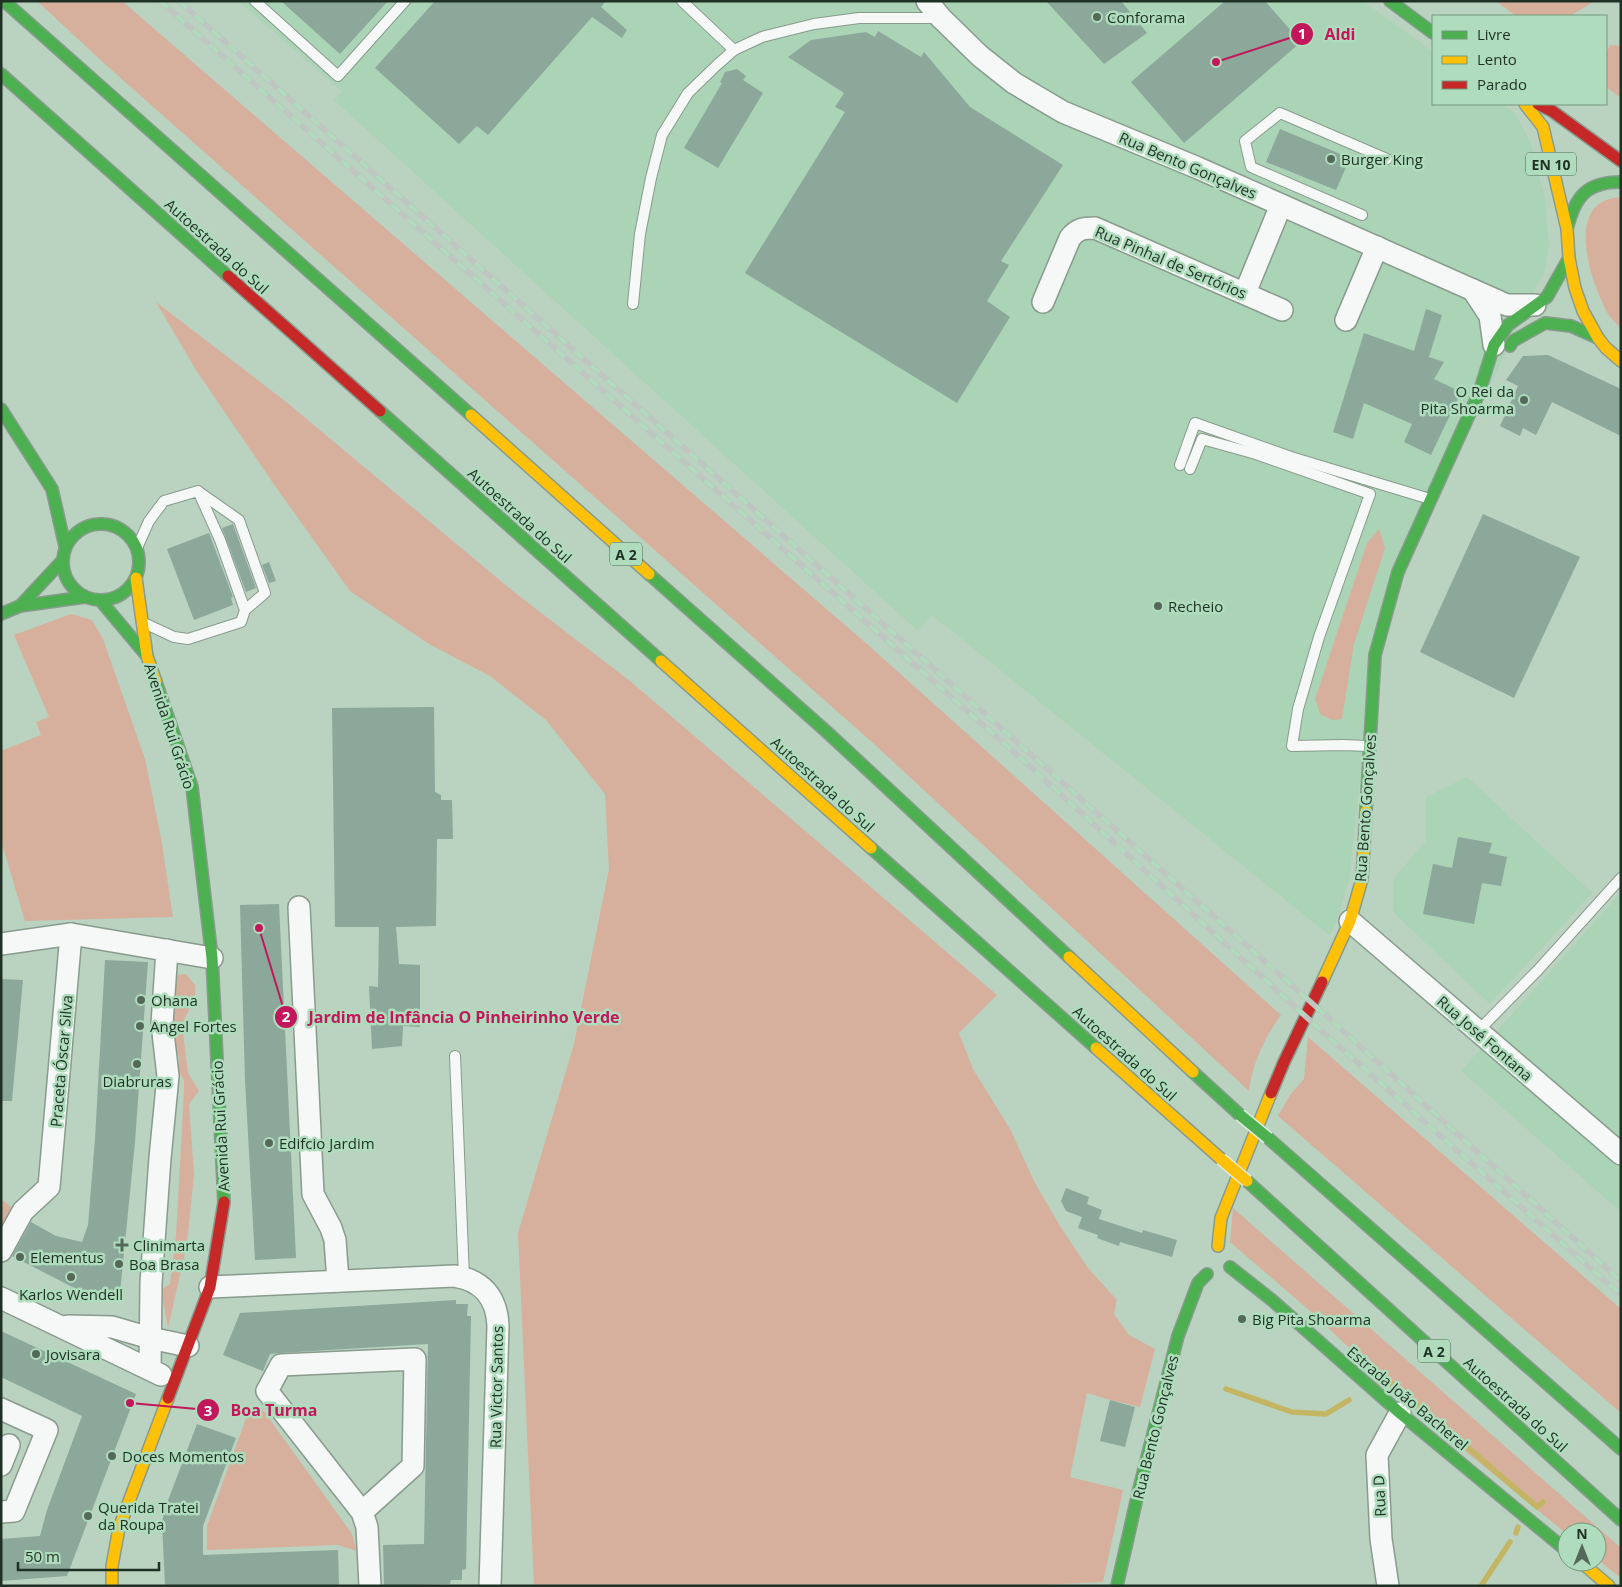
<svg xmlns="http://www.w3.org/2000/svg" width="1622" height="1587" viewBox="0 0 1622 1587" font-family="'Open Sans',sans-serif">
<rect width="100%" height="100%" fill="#bad2c0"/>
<!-- built -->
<g fill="#abd3b6">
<polygon points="238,1 1363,1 1433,52 1433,104 1502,104 1516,115 1531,144 1545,200 1549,244 1545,269 1377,625 1349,880 1335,926 1329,935 932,615 917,630 334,100 342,91"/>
<polygon points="1467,777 1592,893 1490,1004 1393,912 1394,878 1426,841 1426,797"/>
<polygon points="1621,888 1621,1212 1461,1071 1620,894"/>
</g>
<!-- green -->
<g fill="#d6b09d">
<path d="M37,1H122L867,644L1281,1015C1265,1037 1252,1064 1249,1091L873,743L107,66Z"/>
<polygon points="1496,1 1595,1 1570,16 1516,16"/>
<polygon points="1610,45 1621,46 1621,98 1606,87 1606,54"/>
<path d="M1621,197V329C1617,324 1611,319 1608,314C1591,283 1562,200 1621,197Z"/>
<polygon points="156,302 285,401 514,592 630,681 997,995 959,1033 973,1069 1010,1129 1035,1183 1060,1226 1088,1268 1117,1300 1114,1314 1129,1335 1155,1349 1140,1407 1110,1400 1087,1393 1070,1477 1123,1490 1103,1582 1021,1586 534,1586 518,1233 574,1044 609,869 605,794 546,720 490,676 429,644 350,591 273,483 196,370"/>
<polygon points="1379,529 1385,548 1354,644 1342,719 1333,720 1321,715 1315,699 1367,543"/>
<polygon points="71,614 92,620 103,639 145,759 161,838 173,917 25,921 1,841 1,751 41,735 36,722 49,717 14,635"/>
<polygon points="186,974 195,985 195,998 182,1024 188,1073 199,1091 189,1104 194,1175 187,1244 168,1328 161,1290 170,1284 176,1236 184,1090 184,1080 178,1072 179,1057 168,1020 171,976"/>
<polygon points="1308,1037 1621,1309 1621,1413 1278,1116 1290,1095 1304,1079"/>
<polygon points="1,1201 4,1201 21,1216 1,1251"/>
<polygon points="1233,1208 1621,1548 1621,1578 1597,1559 1597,1532 1567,1532 1567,1534 1422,1416 1309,1310 1230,1242"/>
<polygon points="261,1407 352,1534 357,1551 338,1545 207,1550 207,1526 249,1410"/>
</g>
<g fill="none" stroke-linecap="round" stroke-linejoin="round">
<!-- stream -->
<g stroke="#c3b561" stroke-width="5.5">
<polyline points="1379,1383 1385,1379 1436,1420 1537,1507 1543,1502"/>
<polyline points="1226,1389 1292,1412 1326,1414 1349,1400"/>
<polyline points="1516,1533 1518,1527"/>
<polyline points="1481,1586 1510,1542"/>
</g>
</g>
<!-- building -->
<g fill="#8ba89b">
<polygon points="281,1 388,1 340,54"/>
<polygon points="435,1 606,1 601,7 627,30 622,38 592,17 488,135 477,126 459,144 375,68"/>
<polygon points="1046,1 1121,1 1147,33 1104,64"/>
<polygon points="1225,1 1265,1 1301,42 1184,143 1131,82"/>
<polygon points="878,31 921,57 924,52 970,107 1063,165 1001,261 1009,265 987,301 1010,317 957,403 745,273 845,112 835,107 844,93 788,57 811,40 866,32 875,37"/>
<polygon points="737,69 746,76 743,80 763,93 718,168 684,148 722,83 720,82 725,72"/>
<polygon points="1280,129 1350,158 1336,190 1266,162"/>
<polygon points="1426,309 1442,315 1429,357 1444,362 1434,379 1461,392 1431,455 1404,442 1412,424 1364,403 1353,439 1333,432 1364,333 1414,351"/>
<polygon points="1548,355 1621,389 1621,436 1552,402 1536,435 1523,428 1520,436 1500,426 1518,386 1506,380 1523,356"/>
<polygon points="1483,514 1580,557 1514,698 1420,652"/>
<polygon points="233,524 256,588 246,592 222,528"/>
<polygon points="209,533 233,597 231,598 233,605 194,620 167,549"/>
<polygon points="269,562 276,581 269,583 262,565"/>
<polygon points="434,707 435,792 441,795 441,800 452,800 453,839 437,839 436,926 396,927 399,964 420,965 420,1027 403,1026 402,1046 372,1049 369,986 378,987 379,927 335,927 332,708"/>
<polygon points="1458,837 1492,843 1489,853 1507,857 1501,886 1482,883 1474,924 1423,914 1433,864 1452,868"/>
<polygon points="279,904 296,1258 255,1260 245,1080 240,905"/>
<polygon points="105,960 148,962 135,1142 120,1293 86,1294 12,1256 31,1222 56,1236 82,1242 88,1225 95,1139"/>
<polygon points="1,979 23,980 12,1101 1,1101"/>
<polygon points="1066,1188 1089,1197 1087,1204 1102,1210 1099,1219 1142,1233 1143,1230 1177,1240 1172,1257 1120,1242 1119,1246 1097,1238 1098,1235 1078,1228 1082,1217 1066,1211 1061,1201"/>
<polygon points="456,1300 456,1304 468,1304 467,1316 471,1316 466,1569 462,1570 462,1580 451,1580 450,1584 384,1586 383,1545 424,1544 428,1344 280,1353 270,1354 263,1371 223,1355 240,1313"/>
<polygon points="1,1331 136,1394 67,1576 1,1581 1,1539 40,1536 47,1510 82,1416 1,1377"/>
<polygon points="1110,1400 1135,1407 1125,1447 1100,1441"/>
<polygon points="197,1424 236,1438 203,1526 203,1555 338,1550 339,1586 165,1586 162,1523 164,1511"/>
</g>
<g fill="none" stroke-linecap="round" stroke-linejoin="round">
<!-- lane casing -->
<g stroke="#889b8d" stroke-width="12">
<g id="lane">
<polyline points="255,1 338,76 405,1"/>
<polyline points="682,1 734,50"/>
<polyline points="1362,215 1251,167 1245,141 1280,113 1387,159"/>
<polyline points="633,304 640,234 651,178 662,135 688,93 717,65 734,50 762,37 814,24 859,18 941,18"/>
<polyline points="1180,465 1195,423 1291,457 1430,499"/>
<polyline points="1190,469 1202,439 1256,454 1370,494 1319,637 1298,709 1292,746 1343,745 1368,746"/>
<polyline points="199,492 239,520 265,593 245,610"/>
<polyline points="137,548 149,521 164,501 198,491 220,540 245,610 241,622 188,639 174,637 146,624"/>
<polyline points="1478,1031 1538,970 1621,878"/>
<polyline points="455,1056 464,1277"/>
</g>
</g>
<!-- street casing -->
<g stroke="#889b8d" stroke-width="24">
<g id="street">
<polyline points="927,1 941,18 980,56 1014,83 1063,112 1198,168 1473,290"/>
<polyline points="1245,293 1281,205"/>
<path d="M1043,302L1070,238C1077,229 1083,228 1095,228L1282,310"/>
<polyline points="1346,320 1377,247"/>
<polyline points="1494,345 1490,316 1473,290 1507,305 1535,305"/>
<polyline points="299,907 313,1194 331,1228 335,1240 338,1281"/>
<polyline points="1350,921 1621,1154"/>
<polyline points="1,944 71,934 212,958"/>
<polyline points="1,1251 23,1211 49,1187 71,934"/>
<path d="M210,1287L454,1276C483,1280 497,1298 498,1326L490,1586"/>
<polyline points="1,1298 161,1375"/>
<polyline points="68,1326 112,1327 150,1338 188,1346"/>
<polyline points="150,1369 151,1283 160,1158 168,1076 162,1024 167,950"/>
<polyline points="1,1409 47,1430 14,1511 1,1512"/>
<polyline points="1,1465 9,1445"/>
<polyline points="362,1512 413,1466 415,1359 281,1365 267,1391 362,1512 367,1527 370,1586"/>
<polyline points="1388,1586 1381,1539 1377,1455 1400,1413"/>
</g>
</g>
<!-- fast casing -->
<g stroke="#889b8d" stroke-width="14">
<g id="fast">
<polyline points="4,1 471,415"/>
<polyline points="1390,1 1433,33"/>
<polyline points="1,74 228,276"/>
<path d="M1567,229C1575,197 1586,182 1621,182"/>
<polyline points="1510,346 1513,341 1545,323 1571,326 1598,338"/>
<polyline points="1,409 52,489 65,546"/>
<polyline points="380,411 661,661"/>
<circle cx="101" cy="562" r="38"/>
<polyline points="649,574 828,733 1069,957"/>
<polyline points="100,600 147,656"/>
<polyline points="20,606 62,561"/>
<polyline points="1,614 20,606 85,597"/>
<polyline points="156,682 192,787 212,958 224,1202"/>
<polyline points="1366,811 1375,655 1398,572 1479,393 1494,345 1508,325 1547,297 1569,258"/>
<polyline points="871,848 1096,1048"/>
<polyline points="1193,1072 1240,1115"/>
<polyline points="1268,1138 1621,1449"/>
<polyline points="1247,1181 1621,1520"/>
<polyline points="1230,1267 1273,1301 1400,1413 1567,1551"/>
<polyline points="1117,1586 1139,1489 1178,1336 1198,1283 1207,1274"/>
</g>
</g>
<!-- slow casing -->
<g stroke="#889b8d" stroke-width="14">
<g id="slow">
<polyline points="1525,104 1543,127 1567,229 1569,258 1575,288 1583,311 1598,338 1606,348 1621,361"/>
<polyline points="471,415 649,574"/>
<polyline points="136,578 147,656 156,682"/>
<polyline points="661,661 871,848"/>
<polyline points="1069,957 1193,1072"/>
<polyline points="1322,982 1350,921 1362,879 1366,811"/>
<polyline points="1096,1048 1221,1159"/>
<polyline points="1218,1246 1221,1218 1271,1093"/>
<polyline points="1581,1562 1609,1586"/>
<polyline points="112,1586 112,1566 119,1528 168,1398"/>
</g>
</g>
<!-- jam casing -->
<g stroke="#889b8d" stroke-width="14">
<g id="jam">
<polyline points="1538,104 1552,111 1621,161"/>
<polyline points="228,276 380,411"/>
<polyline points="1271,1093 1284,1062 1322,982"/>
<polyline points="168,1398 210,1287 224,1202"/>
</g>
</g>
<!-- lane -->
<use href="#lane" stroke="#f5f8f6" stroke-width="10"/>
<!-- street -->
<use href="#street" stroke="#f5f8f6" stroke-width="21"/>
<!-- fast -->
<use href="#fast" stroke="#4caf50" stroke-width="11"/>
<!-- slow -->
<use href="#slow" stroke="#ffc107" stroke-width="11"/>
<!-- jam -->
<use href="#jam" stroke="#c62828" stroke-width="11"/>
<!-- rail casing -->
<g stroke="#bfc5c1" stroke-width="5.5">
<g id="rail">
<polyline points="160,1 1024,761 1315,1025 1621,1295"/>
<polyline points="179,1 1322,1012 1621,1281"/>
</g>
</g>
<!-- rail -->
<use href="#rail" stroke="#afdcbc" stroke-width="4" stroke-dasharray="11" stroke-linecap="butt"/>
<!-- fast-bridge casing -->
<g stroke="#e0ebe3" stroke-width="14" stroke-linecap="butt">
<polyline id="fast-bridge" points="1240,1115 1268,1138"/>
</g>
<!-- slow-bridge casing -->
<g stroke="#e0ebe3" stroke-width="14" stroke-linecap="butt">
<polyline id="slow-bridge" points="1221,1159 1247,1181"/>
</g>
<!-- fast-bridge -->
<use href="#fast-bridge" stroke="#4caf50" stroke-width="11"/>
<!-- slow-bridge -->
<use href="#slow-bridge" stroke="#ffc107" stroke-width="11"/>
</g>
<!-- markers -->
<g fill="#55695b" stroke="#afdcbc" stroke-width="2">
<circle cx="1097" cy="17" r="5"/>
<circle cx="1331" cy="159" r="5"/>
<circle cx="1524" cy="400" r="5"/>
<circle cx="1158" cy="606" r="5"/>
<circle cx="141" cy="1000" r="5"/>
<circle cx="140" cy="1026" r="5"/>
<circle cx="137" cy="1064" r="5"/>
<circle cx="269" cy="1143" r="5"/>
<path d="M119.5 1237.5h5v5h5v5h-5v5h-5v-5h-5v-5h5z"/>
<circle cx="20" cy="1257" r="5"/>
<circle cx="119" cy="1264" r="5"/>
<circle cx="71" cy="1277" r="5"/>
<circle cx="1242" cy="1319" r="5"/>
<circle cx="36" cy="1354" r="5"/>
<circle cx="112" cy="1456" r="5"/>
<circle cx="88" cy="1516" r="5"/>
</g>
<g text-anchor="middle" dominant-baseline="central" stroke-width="5" stroke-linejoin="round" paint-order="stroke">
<!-- shield labels -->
<g fill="#afdcbc" stroke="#4a6452" stroke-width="1">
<rect x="1526" y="152.5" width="50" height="23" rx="4"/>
<rect x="610" y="542.5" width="32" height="23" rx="4"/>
<rect x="1418" y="1339.5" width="32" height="23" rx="4"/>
</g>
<g font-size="14" font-weight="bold" fill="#1f3024">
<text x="1551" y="164">EN 10</text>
<text x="626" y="554">A 2</text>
<text x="1434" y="1351">A 2</text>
</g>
<!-- poi labels -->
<g font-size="15" fill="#1f3024" stroke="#afdcbc" text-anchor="start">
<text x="1107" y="17">Conforama</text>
<text x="1341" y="159">Burger King</text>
<text x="1514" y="391" text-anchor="end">O Rei da<tspan x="1514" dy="17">Pita Shoarma</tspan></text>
<text x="1168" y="606">Recheio</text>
<text x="151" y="1000">Ohana</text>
<text x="150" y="1026">Angel Fortes</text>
<text x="137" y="1081" text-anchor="middle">Diabruras</text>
<text x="279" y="1143">Edifcio Jardim</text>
<text x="133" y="1245">Clinimarta</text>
<text x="30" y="1257">Elementus</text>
<text x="129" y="1264">Boa Brasa</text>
<text x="71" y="1294" text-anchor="middle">Karlos Wendell</text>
<text x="1252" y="1319">Big Pita Shoarma</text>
<text x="46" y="1354">Jovisara</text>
<text x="122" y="1456">Doces Momentos</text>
<text x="98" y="1507">Querida Tratei<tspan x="98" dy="17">da Roupa</tspan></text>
</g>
<!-- street labels -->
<g font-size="15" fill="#1f3024" stroke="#afdcbc">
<text transform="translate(1188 165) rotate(23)">Rua Bento Gonçalves</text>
<text transform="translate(217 246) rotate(42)">Autoestrada do Sul</text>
<text transform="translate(1171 262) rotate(23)">Rua Pinhal de Sertórios</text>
<text transform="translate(520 515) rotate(42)">Autoestrada do Sul</text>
<text transform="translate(170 726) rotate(72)">Avenida Rui Grácio</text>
<text transform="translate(823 784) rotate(42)">Autoestrada do Sul</text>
<text transform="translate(1365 808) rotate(-86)">Rua Bento Gonçalves</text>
<text transform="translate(1485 1038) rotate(41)">Rua José Fontana</text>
<text transform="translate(1125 1053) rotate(42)">Autoestrada do Sul</text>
<text transform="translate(61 1061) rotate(-85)">Praceta Óscar Silva</text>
<text transform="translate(220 1126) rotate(-93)">Avenida Rui Grácio</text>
<text transform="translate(496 1387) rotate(-89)">Rua Victor Santos</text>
<text transform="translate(1408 1398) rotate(40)">Estrada João Bacherel</text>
<text transform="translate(1516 1404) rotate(42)">Autoestrada do Sul</text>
<text transform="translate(1155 1427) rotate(-76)">Rua Bento Gonçalves</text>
<text transform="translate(1379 1496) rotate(-93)">Rua D</text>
</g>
</g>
<!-- callouts -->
<path fill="none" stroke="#c2185b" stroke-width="2" d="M1216 62L1302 34M259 928L286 1017M130 1403L208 1410"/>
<g fill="#c2185b" stroke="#afdcbc" stroke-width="2">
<circle cx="1216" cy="62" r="5"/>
<circle cx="259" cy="928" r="5"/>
<circle cx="130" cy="1403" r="5"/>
<circle cx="1302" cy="34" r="12"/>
<circle cx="286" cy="1017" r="12"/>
<circle cx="208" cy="1410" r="12"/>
</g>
<g font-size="15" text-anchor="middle" font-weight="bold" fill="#fff">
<text x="1302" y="39">1</text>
<text x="286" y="1022">2</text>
<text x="208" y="1416">3</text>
</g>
<g font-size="16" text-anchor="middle" font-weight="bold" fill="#c2185b" stroke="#afdcbc" stroke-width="5" stroke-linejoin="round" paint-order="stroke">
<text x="1340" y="40">Aldi</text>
<text x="464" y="1023">Jardim de Infância O Pinheirinho Verde</text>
<text x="274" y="1416">Boa Turma</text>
</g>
<!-- border -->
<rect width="1622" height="1587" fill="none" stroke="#1f3024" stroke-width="5"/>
<!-- legend -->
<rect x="1432" y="15" width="175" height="90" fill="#afdcbc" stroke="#75977f"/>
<rect x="1442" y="31" width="25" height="8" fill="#4caf50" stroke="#75977f"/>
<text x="1477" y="40" font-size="15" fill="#1f3024">Livre</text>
<rect x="1442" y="56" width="25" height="8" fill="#ffc107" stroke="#75977f"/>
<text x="1477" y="65" font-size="15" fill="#1f3024">Lento</text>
<rect x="1442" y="81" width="25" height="8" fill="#c62828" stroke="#75977f"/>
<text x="1477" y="90" font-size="15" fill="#1f3024">Parado</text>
<!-- north arrow -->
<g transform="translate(1582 1547)"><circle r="24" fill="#afdcbc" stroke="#75977f"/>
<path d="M0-4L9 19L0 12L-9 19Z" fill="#55695b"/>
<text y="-8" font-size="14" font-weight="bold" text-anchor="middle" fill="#1f3024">N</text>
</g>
<!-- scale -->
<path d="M18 1562v8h141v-8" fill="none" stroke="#1f3024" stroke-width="2.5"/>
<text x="25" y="1562" font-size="15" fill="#1f3024" stroke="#afdcbc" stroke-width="4" paint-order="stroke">50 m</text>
</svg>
